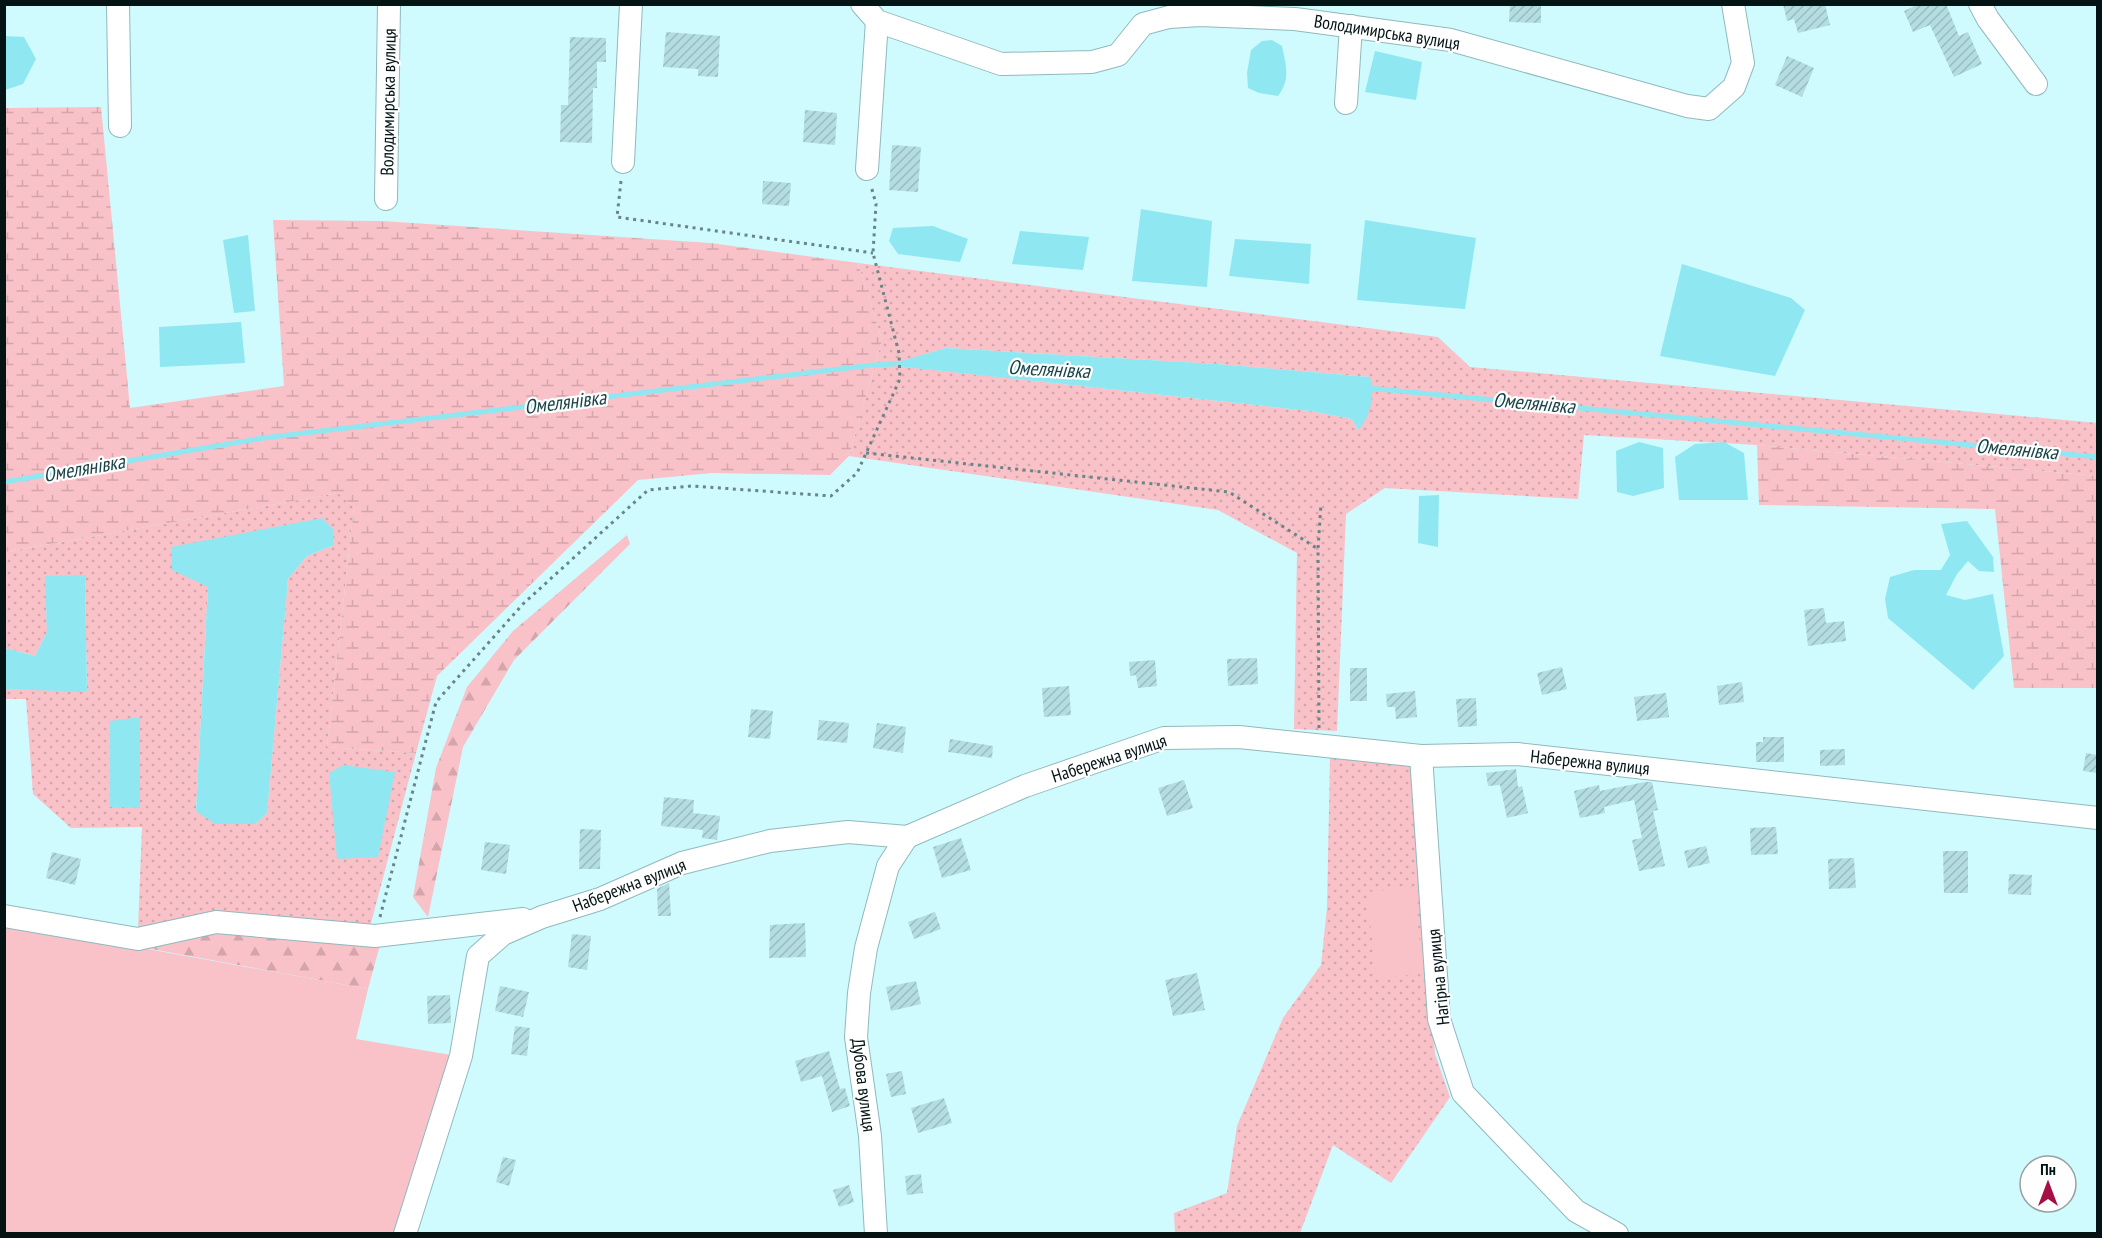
<svg xmlns="http://www.w3.org/2000/svg" width="2102" height="1238" viewBox="0 0 2102 1238" font-family="'PT Sans Narrow',sans-serif">
<defs>
<pattern id="grass-dots" width="8" height="8" patternUnits="userSpaceOnUse" patternTransform="scale(1.5)"><rect width="8" height="8" fill="#f9c1c8"/><path d="M2 2h.1M6 6h.1" fill="none" stroke="#d4a5ab" stroke-width="1.8" stroke-linecap="round"/></pattern>
<pattern id="forest-firs" width="22" height="20" patternUnits="userSpaceOnUse" patternTransform="scale(1.5)"><rect width="22" height="20" fill="#f9c1c8"/><path d="M5 1l3.5 6h-7zM16 11l3.5 6h-7z" fill="#d4a5ab"/></pattern>
<pattern id="wetland-marsh" width="20" height="14" patternUnits="userSpaceOnUse" patternTransform="scale(1.5)"><rect width="20" height="14" fill="#f9c1c8"/><path d="M1 5h8M5 5V1M11 12h8M15 12V8" fill="none" stroke="#d4a5ab"/></pattern>
<pattern id="building-hatch" width="6" height="6" patternUnits="userSpaceOnUse" patternTransform="scale(1.5)"><rect width="6" height="6" fill="#b3dde1"/><path d="M-1 1l2-2M0 6l6-6M5 7l2-2" fill="none" stroke="#98bdc0"/></pattern>
</defs>
<rect width="100%" height="100%" fill="#cffafe"/>
<!-- grass -->
<g fill="url(#grass-dots)" fill-rule="evenodd">
<path d="M858,263L1438,337L1470,367L2098,423L2097,476L1757,445L1584,435L1578,499L1385,488L1346,514L1337,731L1294,729L1297,553L1218,510L849,456L882,340ZM946,348L1217,364L1370,377L1358,430L1352,419L1310,411L889,365Z"/>
<path d="M338,493L354,507L327,747L416,753L370,927L138,929L142,827L71,828L33,794L26,699H5V689L87,691L85,576H46L47,632L35,656L5,648V552ZM334,545L307,556L288,579L267,813L255,824L196,811L208,587Z"/>
<polygon points="1330,758 1414,766 1435,1054 1450,1097 1391,1183 1333,1145 1300,1233 1175,1233 1174,1213 1227,1193 1237,1126 1283,1018 1321,965 1327,908"/>
</g>
<!-- forest -->
<g fill="url(#forest-firs)">
<polygon points="627,535 630,544 514,660 463,747 428,917 413,897 436,768 467,687 513,631"/>
<polygon points="214,931 380,945 368,989 146,948"/>
</g>
<!-- wetland -->
<g fill="url(#wetland-marsh)">
<polygon points="101,107 130,408 284,386 273,220 382,221 710,243 858,263 882,340 849,456 830,475 712,473 638,480 437,676 416,753 327,747 354,507 338,493 5,552 5,108"/>
<polygon points="1757,445 2097,476 2097,688 2014,688 1995,509 1759,505"/>
</g>
<!-- garden -->
<g fill="#f9c1c8">
<polygon points="1414,887 1423,974 1376,978 1367,892"/>
<polygon points="4,923 368,989 356,1039 457,1056 400,1233 5,1233"/>
</g>
<!-- water -->
<g fill="#8fe8f1">
<polygon points="5,36 24,37 36,59 23,84 5,90"/>
<path d="M1272,40L1282,46C1286,66 1291,79 1278,96L1259,93L1248,88L1247,73L1251,50L1262,41Z"/>
<polygon points="1375,51 1422,62 1416,100 1365,92"/>
<polygon points="1141,209 1212,221 1207,287 1132,281"/>
<polygon points="1365,220 1476,238 1465,309 1357,300"/>
<polygon points="933,226 968,239 960,262 898,254 889,241 893,228"/>
<polygon points="1020,231 1089,237 1083,270 1012,264"/>
<polygon points="248,235 255,311 234,313 223,240"/>
<polygon points="1235,239 1311,244 1309,284 1229,276"/>
<polygon points="1682,264 1791,298 1805,310 1775,376 1660,356"/>
<polygon points="241,322 245,363 160,367 159,327"/>
<path d="M946,348L1217,364L1370,377C1376,393 1370,418 1358,430L1352,419L1310,411L887,365Z"/>
<polygon points="1639,442 1663,448 1664,488 1633,496 1617,492 1616,451"/>
<polygon points="1724,442 1744,453 1748,500 1679,500 1675,457 1695,444"/>
<polygon points="1439,495 1438,547 1418,543 1419,496"/>
<polygon points="322,518 333,529 334,545 307,556 288,579 267,813 255,824 215,824 196,811 208,587 172,570 171,547"/>
<polygon points="1967,521 1993,557 1994,572 1979,571 1968,561 1957,574 1946,595 1965,600 1993,594 2004,656 1973,690 1888,618 1885,599 1890,577 1914,570 1941,570 1950,555 1941,524"/>
<polygon points="85,575 87,692 5,689 5,648 35,656 47,632 45,576"/>
<polygon points="140,717 140,808 110,807 110,721"/>
<polygon points="343,765 395,772 378,857 337,859 329,773"/>
</g>
<g fill="none" stroke-linecap="round" stroke-linejoin="round">
<!-- stream -->
<g stroke="#8fe8f1" stroke-width="5">
<polyline points="1368,388 2098,457"/>
<polyline points="4,482 263,438 873,365 895,364"/>
</g>
</g>
<!-- building -->
<g fill="url(#building-hatch)">
<polygon points="1510,4 1541,4 1541,23 1509,22"/>
<polygon points="1783,4 1825,4 1830,25 1798,33 1794,19 1787,21"/>
<polygon points="1919,4 1946,4 1959,36 1968,32 1982,64 1954,77 1930,25 1913,32 1904,11"/>
<polygon points="666,32 720,36 718,77 698,76 698,69 663,67"/>
<polygon points="570,37 606,38 606,62 597,62 597,88 593,88 592,143 560,142 561,105 568,105"/>
<polygon points="1787,56 1814,68 1802,97 1775,85"/>
<polygon points="805,110 837,113 835,145 803,142"/>
<polygon points="892,145 921,147 918,192 889,190"/>
<polygon points="763,181 791,183 789,206 762,204"/>
<polygon points="1824,608 1826,623 1844,621 1846,641 1808,646 1804,610"/>
<polygon points="1257,658 1258,684 1228,686 1227,659"/>
<polygon points="1155,660 1157,686 1138,688 1136,675 1130,676 1129,662"/>
<polygon points="1562,667 1567,689 1542,695 1537,673"/>
<rect x="1350" y="668" width="17" height="33"/>
<polygon points="1742,682 1744,702 1719,705 1717,686"/>
<polygon points="1069,686 1071,715 1044,717 1042,688"/>
<polygon points="1415,691 1417,717 1396,719 1395,707 1387,707 1386,694"/>
<polygon points="1666,693 1669,717 1637,721 1634,697"/>
<polygon points="1476,698 1477,726 1458,727 1456,699"/>
<polygon points="751,709 773,711 770,739 748,737"/>
<polygon points="819,720 849,723 847,743 817,740"/>
<polygon points="877,723 906,727 903,753 873,748"/>
<polygon points="1763,737 1784,737 1784,762 1756,762 1756,742 1763,742"/>
<polygon points="950,739 993,746 992,758 948,752"/>
<polygon points="1845,749 1845,765 1820,766 1820,750"/>
<polygon points="2086,753 2097,755 2097,773 2083,771"/>
<polygon points="1516,769 1518,787 1522,786 1528,813 1507,818 1500,785 1488,786 1486,773"/>
<polygon points="1184,780 1193,808 1167,816 1158,788"/>
<polygon points="1645,782 1652,782 1658,810 1653,811 1665,866 1639,871 1632,840 1642,838 1634,800 1604,807 1605,813 1580,818 1574,791 1599,785 1600,791"/>
<polygon points="664,797 694,800 693,813 720,816 717,840 702,838 703,830 661,826"/>
<polygon points="1776,827 1778,854 1751,855 1750,828"/>
<polygon points="580,829 601,830 600,869 579,869"/>
<polygon points="961,838 971,870 942,878 933,847"/>
<polygon points="485,842 510,845 506,874 481,870"/>
<polygon points="1706,846 1710,863 1688,868 1684,851"/>
<polygon points="1943,851 1968,851 1968,893 1944,893"/>
<polygon points="52,852 81,859 75,885 46,878"/>
<polygon points="1854,858 1856,888 1829,889 1828,859"/>
<polygon points="2009,874 2032,875 2031,895 2008,894"/>
<polygon points="669,883 671,916 658,916 657,889"/>
<polygon points="935,912 941,929 914,939 908,922"/>
<polygon points="805,923 806,957 769,958 770,925"/>
<polygon points="572,934 591,936 587,970 568,967"/>
<polygon points="1197,973 1205,1010 1173,1016 1165,980"/>
<polygon points="916,981 921,1004 891,1011 886,987"/>
<polygon points="500,986 529,992 523,1017 495,1011"/>
<polygon points="450,995 451,1023 428,1024 427,996"/>
<polygon points="515,1026 530,1028 527,1056 511,1054"/>
<polygon points="829,1051 840,1089 845,1088 850,1106 832,1112 822,1076 801,1082 795,1061"/>
<polygon points="902,1071 906,1094 891,1097 886,1074"/>
<polygon points="944,1098 952,1123 918,1133 911,1108"/>
<polygon points="503,1157 516,1160 509,1186 496,1182"/>
<polygon points="921,1174 923,1193 907,1195 905,1176"/>
<polygon points="849,1185 854,1202 839,1207 833,1190"/>
</g>
<g fill="none" stroke-linecap="round" stroke-linejoin="round">
<!-- minor casing -->
<g stroke="#90b9bd" stroke-width="24">
<g id="minor">
<polyline points="118,4 120,126"/>
<polyline points="862,4 877,21 1001,64 1092,62 1118,55 1143,24 1169,17 1200,15 1295,19 1451,40 1687,106 1709,109 1734,87 1743,63 1733,4"/>
<polyline points="1980,4 1988,19 2036,84"/>
<polyline points="1346,103 1351,26"/>
<polyline points="623,162 631,4"/>
<polyline points="867,169 877,21"/>
<polyline points="386,199 389,4"/>
<polyline points="1421,756 1439,1019 1463,1093 1576,1211 1617,1234"/>
<polyline points="4,916 138,939 216,922 375,936 523,919"/>
<polyline points="405,1234 461,1056 478,956 503,934 542,917 600,899 682,863 770,841 848,832 907,837 1025,786 1164,738 1239,737 1421,756 1517,754 2098,818"/>
<polyline points="876,1234 870,1136 856,1037 859,993 866,948 888,866 907,837"/>
</g>
</g>
<!-- path -->
<g stroke="#688587" stroke-width="3" stroke-dasharray="3 4.5" stroke-linecap="butt">
<polyline points="621,181 617,217 873,253"/>
<polyline points="866,453 1229,492 1318,549"/>
<polyline points="1319,728 1318,549 1321,504"/>
<polyline points="380,917 436,702 523,604 648,490 692,486 831,496 857,473 900,379 899,353 873,253 876,204 871,186"/>
</g>
<!-- minor -->
<use href="#minor" stroke="#fff" stroke-width="22"/>
</g>
<g text-anchor="middle" dominant-baseline="central" stroke-width="4.5" stroke-linejoin="round" paint-order="stroke">
<!-- street labels -->
<g font-size="18" fill="#041314" stroke="#fefefe">
<text transform="translate(1387 32) rotate(9)">Володимирська вулиця</text>
<text transform="translate(388 102) rotate(-89)">Володимирська вулиця</text>
<text transform="translate(1109 758) rotate(-18)">Набережна вулиця</text>
<text transform="translate(1590 762) rotate(6)">Набережна вулиця</text>
<text transform="translate(629 885) rotate(-21)">Набережна вулиця</text>
<text transform="translate(1438 977) rotate(-96)">Нагірна вулиця</text>
<text transform="translate(864 1085) rotate(83)">Дубова вулиця</text>
</g>
<!-- water labels -->
<g font-size="20" font-style="italic" fill="#194346" stroke="#fefefe">
<text transform="translate(1049 369) rotate(3)">Омелянівка</text>
<text transform="translate(565 402) rotate(-7)">Омелянівка</text>
<text transform="translate(1534 403) rotate(5)">Омелянівка</text>
<text transform="translate(2017 449) rotate(5)">Омелянівка</text>
<text transform="translate(84 468) rotate(-10)">Омелянівка</text>
</g>
</g>
<!-- border -->
<rect width="2102" height="1238" fill="none" stroke="#041314" stroke-width="12"/>
<!-- north arrow -->
<g transform="translate(2048 1184)"><circle r="28" fill="#fefefe" stroke="#9aa0a0" stroke-width="1.5"/>
<path d="M0-4.5L10 22L0 15L-10 22Z" fill="#a60f43"/>
<text y="-9" font-size="16" font-weight="bold" text-anchor="middle" fill="#041314">Пн</text>
</g>
</svg>
